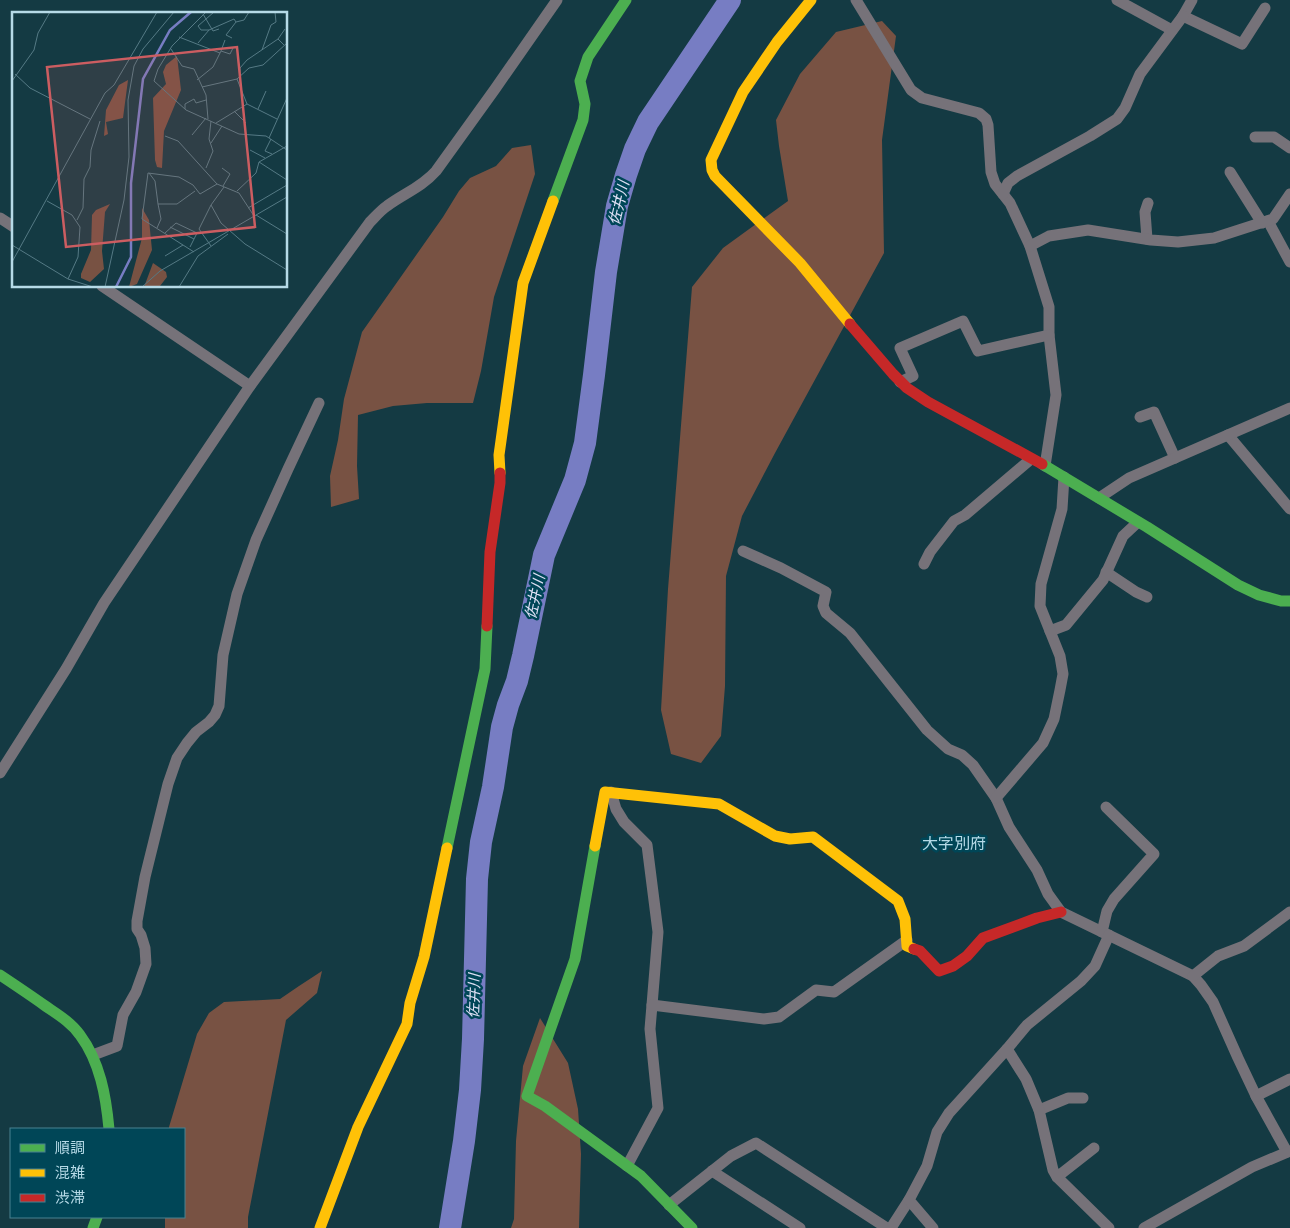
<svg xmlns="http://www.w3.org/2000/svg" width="1290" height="1228" viewBox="0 0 1290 1228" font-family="Roboto,'Noto Sans JP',sans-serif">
<rect width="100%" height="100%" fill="#143a43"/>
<!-- green -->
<g fill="#785243">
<polygon points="882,21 896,36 882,140 884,253 775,453 742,516 726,576 725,686 721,736 701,763 671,754 661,710 668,589 692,287 723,248 788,201 779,146 776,120 800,74 836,32"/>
<polygon points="531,145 535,174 494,297 481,371 473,403 427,403 393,406 358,415 357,466 359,499 331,507 330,476 338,440 344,399 362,332 443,217 459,191 470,178 496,166 512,148"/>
<polygon points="322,971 317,993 286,1020 248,1217 248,1228 165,1228 165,1217 184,1217 184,1129 169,1129 169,1127 197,1034 209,1013 224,1002 280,999 299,986"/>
<polygon points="540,1018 568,1063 578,1109 581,1154 579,1228 511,1228 514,1219 516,1141 523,1066"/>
</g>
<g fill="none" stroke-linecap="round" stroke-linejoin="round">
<!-- river -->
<polyline stroke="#777dc3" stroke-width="22" points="450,1228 464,1141 470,1090 473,1039 477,879 481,842 493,787 502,727 508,705 517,681 523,656 544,555 575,480 585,443 594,375 606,272 617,206 626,175 635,149 648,122 730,0"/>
<!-- street -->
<g stroke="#767279" stroke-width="11">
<polyline points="856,0 911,90 922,98 979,113 986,119 988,125 991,172 995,184 1010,203 1030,246 1049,307 1049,335 1056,395 1045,466"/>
<polyline points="1117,0 1172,30"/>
<polyline points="1192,0 1183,16 1242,44 1265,8"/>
<polyline points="1255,137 1274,137 1290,148"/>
<polyline points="1230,172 1262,223"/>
<polyline points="1003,194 1008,183 1017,176 1090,136 1117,119 1125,108 1140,74 1183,16"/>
<polyline points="0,218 14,227"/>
<polyline points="1268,221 1290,262"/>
<polyline points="1147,239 1145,212 1148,203"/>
<polyline points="1030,246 1049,236 1088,230 1151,240 1178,242 1214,238 1273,219 1290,194"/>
<polyline points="102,286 250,386"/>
<polyline points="900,382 913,376 900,348 963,321 978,351 1049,335"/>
<polyline points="1140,417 1154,412 1175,458"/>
<polyline points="1228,435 1290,509"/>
<polyline points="1099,498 1129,478 1290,408"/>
<polyline points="743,551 781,568 826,592 823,606 826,613 850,633 927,730 948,749 962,755 973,765 996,798 1009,827 1037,870 1048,894 1061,912 1193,976 1201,985 1213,1002 1238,1058 1256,1096 1287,1152"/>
<polyline points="924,564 930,552 954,521 965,515 1031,459"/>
<polyline points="1106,572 1136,592 1147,597"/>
<polyline points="1050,631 1066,625 1103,580 1123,536 1138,522"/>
<path d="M0,773L66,669L104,603L250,386L370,222C375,217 381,210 387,206C403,194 422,187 436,171L495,89L557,0"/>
<polyline points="611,792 616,809 624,822 647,845 658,932 652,1005"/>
<polyline points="996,798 1043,743 1054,719 1060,690 1063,674 1060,656 1040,606 1041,584 1062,509 1064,477"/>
<polyline points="1102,932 1107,911 1114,899 1154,854 1106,807"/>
<polyline points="1193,976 1218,956 1244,946 1290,912"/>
<polyline points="1007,1049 1027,1025 1081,981 1095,966 1109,935"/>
<polyline points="93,1055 117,1046 123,1015 136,992 146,964 145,948 141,935 137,929 137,921 145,877 168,784 177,758 187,743 196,732 209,722 215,715 219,706 223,655 237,594 256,540 288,469 319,403"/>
<polyline points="1256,1096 1290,1079"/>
<polyline points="1039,1110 1068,1098 1083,1098"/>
<polyline points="627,1166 658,1108 650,1029 652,1005 764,1019 779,1017 816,990 834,992 907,940"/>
<polyline points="712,1171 800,1228"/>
<polyline points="1057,1177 1094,1148"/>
<polyline points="669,1205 731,1156 756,1143 887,1228"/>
<polyline points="891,1228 909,1200"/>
<polyline points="933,1228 909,1200 927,1166 937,1132 949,1113 1007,1049 1026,1079 1039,1110 1053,1170 1057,1177 1109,1228"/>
<polyline points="1144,1228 1252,1167 1290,1151"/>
</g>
<!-- fast -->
<g stroke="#4caf50" stroke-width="11">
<polyline points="553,201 583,120 585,104 580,81 588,57 626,0"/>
<polyline points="1042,464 1147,527 1238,585 1259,595 1281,601 1290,601"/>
<polyline points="595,846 575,959 527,1096 545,1106 641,1176 692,1228"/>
<polyline points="447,848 485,669 487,626"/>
<path d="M0,975C15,985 30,995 44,1005C57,1014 71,1022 80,1035C100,1062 106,1096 109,1129"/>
<polyline points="93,1228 97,1217"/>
</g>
<!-- slow -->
<g stroke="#ffc107" stroke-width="11">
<polyline points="811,0 777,42 743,92 711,160 712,170 715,176 800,263 850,324"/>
<polyline points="500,473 499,455 523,283 553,201"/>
<polyline points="595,846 605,792 719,804 775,836 790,839 813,837 898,901 905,919 907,946 914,949"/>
<polyline points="320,1228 358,1127 407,1024 410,1003 424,957 447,848"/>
</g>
<!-- jam -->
<g stroke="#c62828" stroke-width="11">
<polyline points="850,324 893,374 907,388 928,402 1042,464"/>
<polyline points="487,626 490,552 500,483 500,473"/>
<polyline points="914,949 920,951 939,971 953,966 967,956 983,938 1037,918 1061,912"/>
</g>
</g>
<g text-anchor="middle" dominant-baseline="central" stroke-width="5" stroke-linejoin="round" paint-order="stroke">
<!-- water labels -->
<g font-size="15" font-style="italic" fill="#dee0f5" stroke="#004657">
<text transform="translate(619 203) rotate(-77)">佐井川</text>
<text transform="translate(535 597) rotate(-78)">佐井川</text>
<text transform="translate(474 996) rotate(-88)">佐井川</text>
</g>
<!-- quarter labels -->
<g font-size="16" fill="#b6dae7" stroke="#004657">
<text x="954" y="843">大字別府</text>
</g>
</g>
<!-- overview -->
<g transform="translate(12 12)">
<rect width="275" height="275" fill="#143a43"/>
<path d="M165,44L169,78L152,119L150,156L145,155L143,148L141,86L154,72L151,60L154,53ZM116,68L111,106L94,110L96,122L92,124L94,98L107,73ZM98,192L93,200L90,239L92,257L78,270L69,266V262L79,238L80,203L84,198ZM130,196L137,208L140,238L125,272L117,275L130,226ZM141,251L154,260L155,265L148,274L132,275Z" fill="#785243"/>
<path fill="none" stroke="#777dc3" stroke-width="2.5" d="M104,275L119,245V171L131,67L158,18L179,0"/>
<path fill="none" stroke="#557a85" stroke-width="1" d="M194,0L160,34L146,57L142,69L174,98L227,122L254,124L275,138M191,2L201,19L207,17M197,18H189L186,14L202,0M167,25L208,41M220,26L214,23L224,10M213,28L209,39L218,42L221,36M186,31L197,18L222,7L224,10L232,8L237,0M272,33L266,27L273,17M159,37L170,54L182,57L194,83L196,107M250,38L259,13L264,10L263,0M3,62L18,76L78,107M228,62V56L235,48L266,27M225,67L235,92L265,107M185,68L201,55L209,39M0,69L22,38L26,21L38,0M190,75L225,67L237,56L251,53L275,31M173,97V92L182,87L184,91L194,88M246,97L254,79M222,99L234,111M204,111L235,92M180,123L194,106M153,124L166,129L205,172L227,181L242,204M257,126L275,86M259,127L253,139L260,142M199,131L210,114M238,138L253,146M247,150L275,168M194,156L201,139L197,127L199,109M210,156L218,162L211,174M137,161L143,169L146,192M225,179L244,161L247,150L275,134M35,189L60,203L68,215L66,245L56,267M199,193L212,175M236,196L275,173M244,203L275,222M65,208L71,196L72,167L78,155L79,138L88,109M158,215L182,227M145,216L149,207L146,192H165L183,179M153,221L164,211L185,221M0,233L56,267L81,275M199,234L187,217L199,193L209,211L233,232L275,258M178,235L185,221M182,240L130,207L136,161L167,165L181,173L188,182L205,172M153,244L171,233M0,250L93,81L102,73L145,0M93,275L112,188L117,145L116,88L122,54L131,37L162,0M130,275L148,259L275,185M167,275L186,244L216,222"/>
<path fill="#cc5d61" fill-opacity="0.15" stroke="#cc5d61" stroke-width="2.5" d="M225,35L243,215L54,235L35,55Z"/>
<rect width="275" height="275" fill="none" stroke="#b6dae7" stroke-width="2.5"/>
</g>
<!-- legend -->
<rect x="10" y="1128" width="175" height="90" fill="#004657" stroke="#498191"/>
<rect x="20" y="1144" width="25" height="8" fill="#4caf50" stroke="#498191"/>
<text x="55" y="1153" font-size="15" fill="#b6dae7">順調</text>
<rect x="20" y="1169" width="25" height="8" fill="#ffc107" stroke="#498191"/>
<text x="55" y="1178" font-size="15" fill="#b6dae7">混雑</text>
<rect x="20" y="1194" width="25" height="8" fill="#c62828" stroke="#498191"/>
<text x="55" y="1203" font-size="15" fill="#b6dae7">渋滞</text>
</svg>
